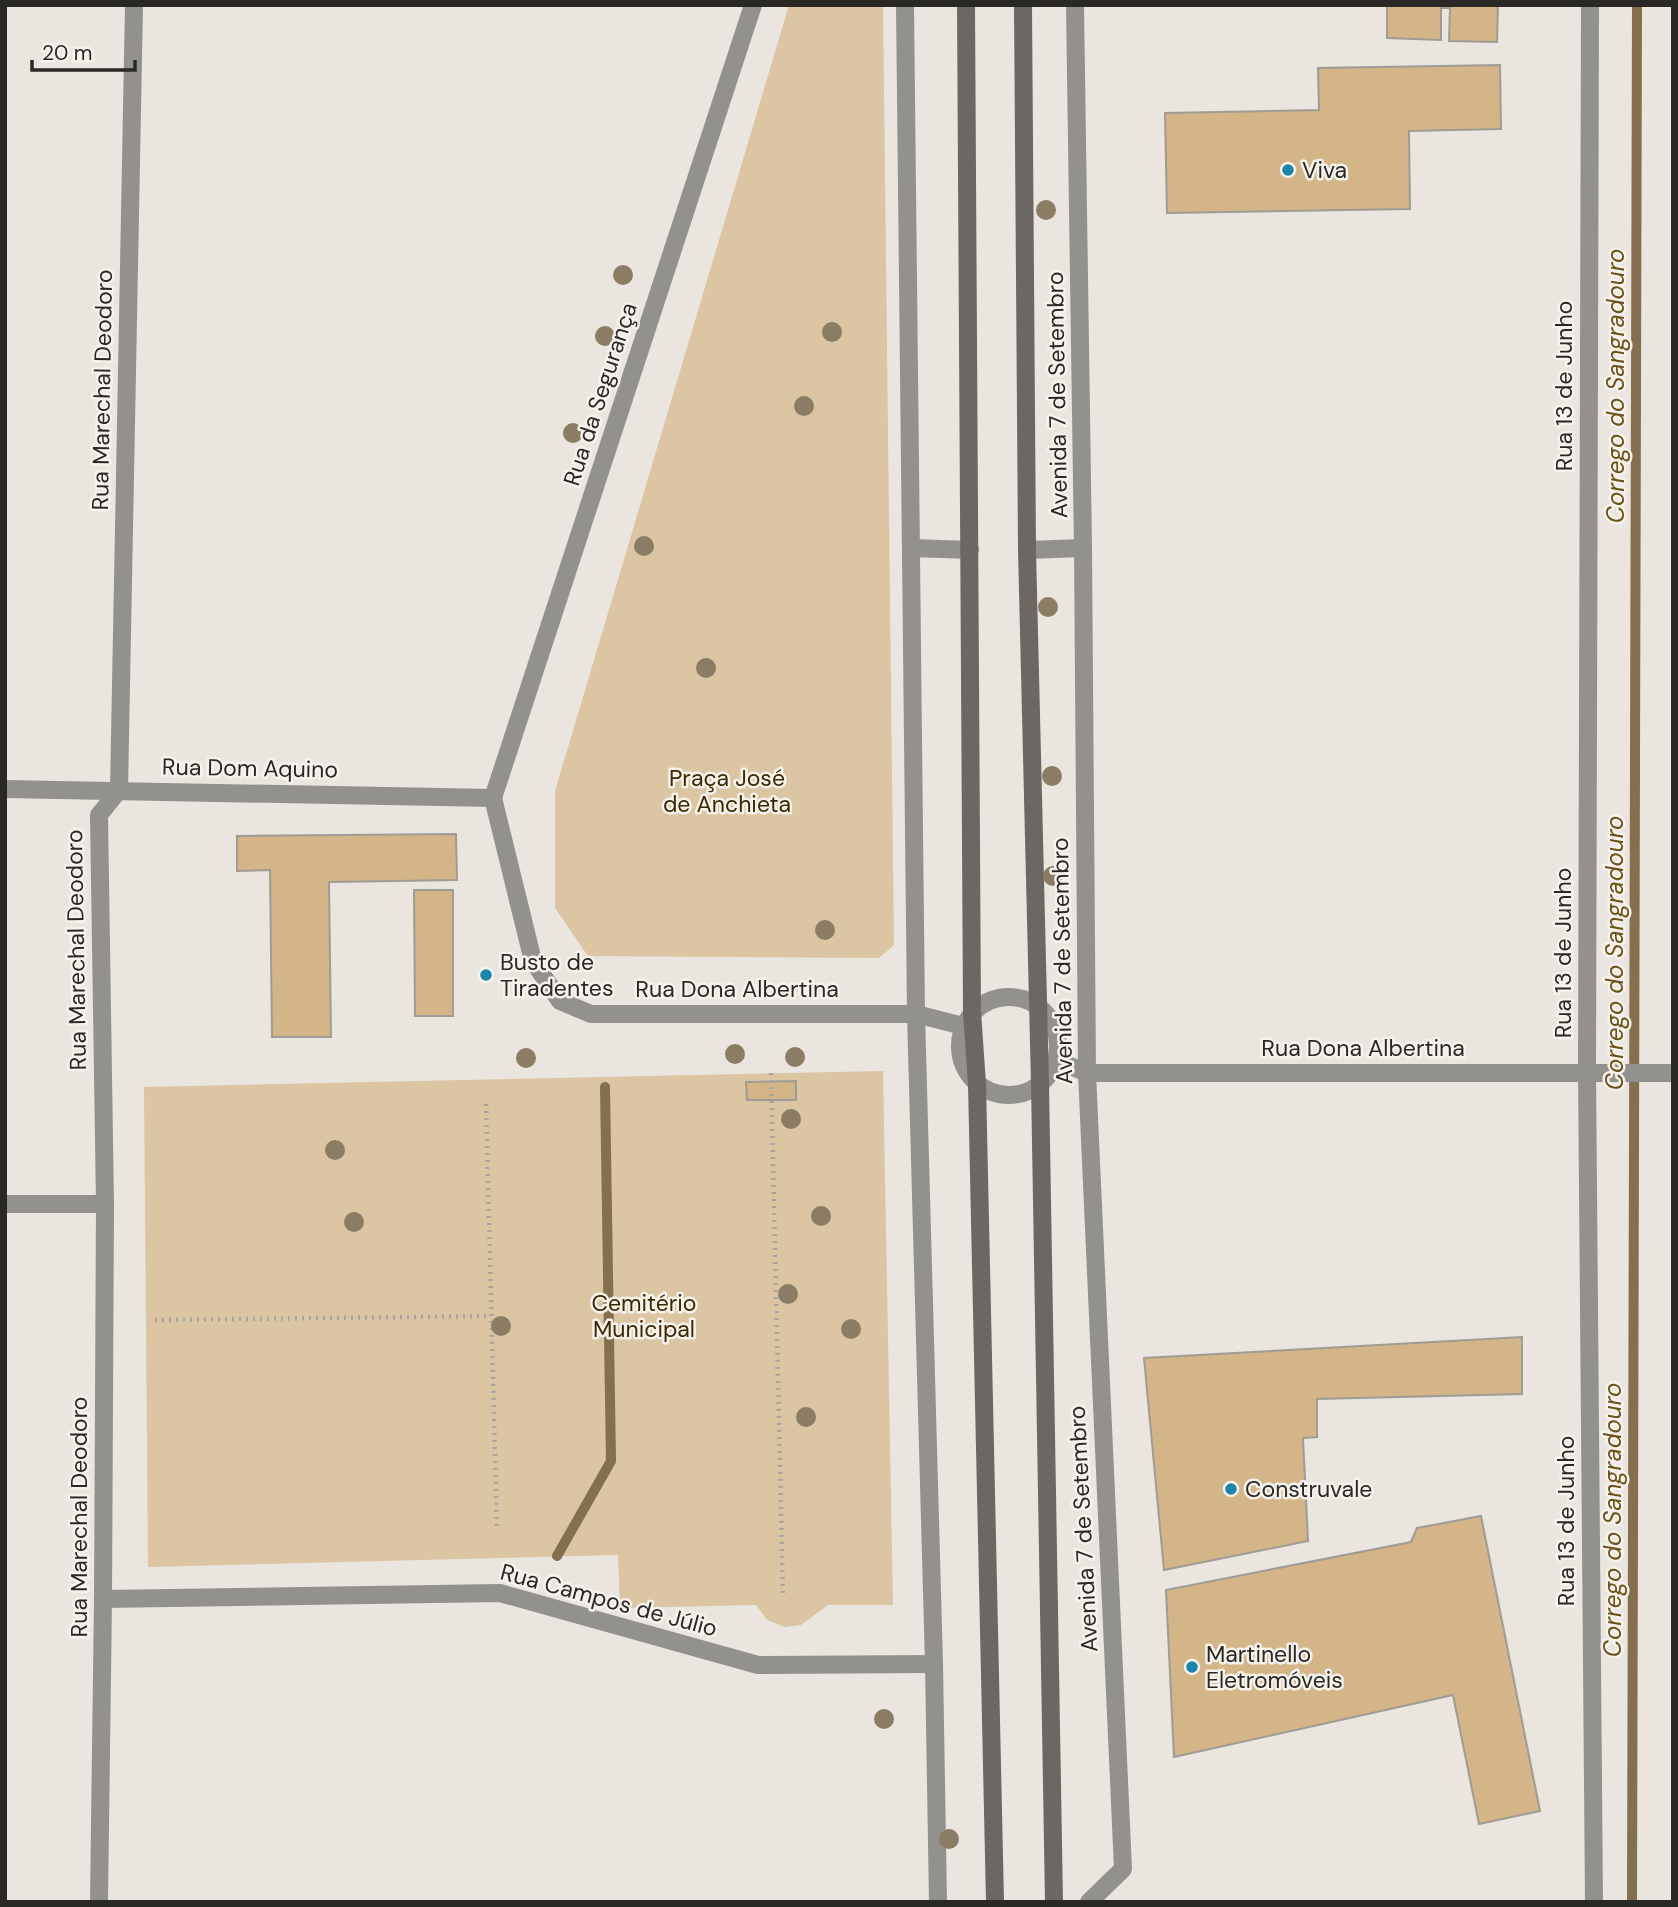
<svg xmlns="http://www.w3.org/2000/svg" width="1678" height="1907" viewBox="0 0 1678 1907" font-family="'DM Sans',sans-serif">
<rect width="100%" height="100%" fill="#eae5df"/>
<!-- green -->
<g fill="#dbc5a3">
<polygon points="789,5 883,5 894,945 879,958 588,956 555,908 555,791"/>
<polygon points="883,1071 893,1605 828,1605 801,1625 785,1627 767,1620 756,1605 620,1608 618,1555 148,1567 144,1087"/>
</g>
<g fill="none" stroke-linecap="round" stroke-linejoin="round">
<!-- stream -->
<g stroke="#846f4f" stroke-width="10">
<polyline points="557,1556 611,1461 605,1087"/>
<polyline points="1632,1902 1637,5"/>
</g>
</g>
<!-- building -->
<g fill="#d3b587" stroke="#9f9b95" stroke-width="2">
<polygon points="1387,5 1498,5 1497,42 1449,41 1450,8 1441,8 1441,40 1387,38"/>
<polygon points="1500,65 1501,129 1409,131 1410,209 1167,213 1165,113 1319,110 1318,68"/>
<polygon points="456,834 457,880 329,882 331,1037 272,1037 270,870 237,871 237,836"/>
<polygon points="414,890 453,890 453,1016 415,1016"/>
<polygon points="796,1081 796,1100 747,1100 746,1082"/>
<polygon points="1522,1337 1522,1394 1317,1399 1317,1437 1303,1438 1308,1541 1164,1570 1144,1358"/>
<polygon points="1481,1516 1540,1811 1479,1824 1453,1695 1174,1757 1166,1590 1411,1542 1417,1528"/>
</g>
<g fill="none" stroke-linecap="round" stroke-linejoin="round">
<!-- path -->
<g stroke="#a8a49f" stroke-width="4.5" stroke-dasharray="2 5" stroke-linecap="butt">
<polyline points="771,1073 783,1596"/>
<polyline points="486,1104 497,1530"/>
<polyline points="155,1320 491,1316"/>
</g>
<!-- minor -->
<g stroke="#92918e" stroke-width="18">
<polyline points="905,5 916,1014 934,1664 938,1902"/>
<polyline points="1075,5 1083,548 1087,1073 1123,1869 1089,1902"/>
<polyline points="1590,5 1587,1071 1594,1902"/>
<polyline points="912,548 970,550"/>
<polyline points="1027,550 1083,548"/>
<polyline points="5,789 493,798"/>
<polyline points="493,798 753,5"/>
<polyline points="493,798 533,961 560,1001 591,1014 916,1014 963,1026"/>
<circle cx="1009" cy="1046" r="49"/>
<polyline points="1056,1060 1087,1073 1673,1073"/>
<polyline points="5,1204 105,1204"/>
<polyline points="103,1599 500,1593 758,1665 934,1664"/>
<polyline points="99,1902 103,1599 105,1204 99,815 119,790 134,5"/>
</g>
<!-- secondary -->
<g stroke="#6b6864" stroke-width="18">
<polyline points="966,5 972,1012 977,1084 995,1902"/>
<polyline points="1023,5 1027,550 1040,1084 1054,1902"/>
</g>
</g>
<!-- trees -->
<g fill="#8a7d64">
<circle cx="1046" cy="210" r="10"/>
<circle cx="623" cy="275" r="10"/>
<circle cx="832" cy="332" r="10"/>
<circle cx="605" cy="336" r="10"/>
<circle cx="804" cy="406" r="10"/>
<circle cx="573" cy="433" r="10"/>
<circle cx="644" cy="546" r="10"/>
<circle cx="1048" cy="607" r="10"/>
<circle cx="706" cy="668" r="10"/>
<circle cx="1052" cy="776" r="10"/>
<circle cx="1053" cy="876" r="10"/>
<circle cx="825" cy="930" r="10"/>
<circle cx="735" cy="1054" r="10"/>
<circle cx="795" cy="1057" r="10"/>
<circle cx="526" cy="1058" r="10"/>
<circle cx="791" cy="1119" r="10"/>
<circle cx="335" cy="1150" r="10"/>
<circle cx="821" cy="1216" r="10"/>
<circle cx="354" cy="1222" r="10"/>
<circle cx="788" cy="1294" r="10"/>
<circle cx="501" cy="1326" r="10"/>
<circle cx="851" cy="1329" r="10"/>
<circle cx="806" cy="1417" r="10"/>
<circle cx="884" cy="1719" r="10"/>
<circle cx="949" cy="1839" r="10"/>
</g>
<!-- markers -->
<g fill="#1885ad" stroke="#f7f3ec" stroke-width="2.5">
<circle cx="1288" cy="170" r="7"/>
<circle cx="486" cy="975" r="7"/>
<circle cx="1231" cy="1489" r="7"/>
<circle cx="1192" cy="1667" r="7"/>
</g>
<g text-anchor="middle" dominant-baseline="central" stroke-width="5" stroke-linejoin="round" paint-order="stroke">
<!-- poi labels -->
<g font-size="23" fill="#292825" stroke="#f7f3ec" text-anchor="start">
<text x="1302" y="170">Viva</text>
<text x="500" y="962">Busto de<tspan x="500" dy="26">Tiradentes</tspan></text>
<text x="1245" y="1489">Construvale</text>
<text x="1206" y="1654">Martinello<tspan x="1206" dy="26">Eletromóveis</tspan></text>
</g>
<!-- street labels -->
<g font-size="23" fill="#292825" stroke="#f7f3ec">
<text transform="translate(1564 386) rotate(-90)">Rua 13 de Junho</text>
<text transform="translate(102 390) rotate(-89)">Rua Marechal Deodoro</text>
<text transform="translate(600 394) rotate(-72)">Rua da Segurança</text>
<text transform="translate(1057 395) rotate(-91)">Avenida 7 de Setembro</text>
<text transform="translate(250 768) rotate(1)">Rua Dom Aquino</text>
<text transform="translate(76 950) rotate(-91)">Rua Marechal Deodoro</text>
<text transform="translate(1563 953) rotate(-90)">Rua 13 de Junho</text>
<text transform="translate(1062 961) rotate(-91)">Avenida 7 de Setembro</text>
<text x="737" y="989">Rua Dona Albertina</text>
<text x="1363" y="1048">Rua Dona Albertina</text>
<text transform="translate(79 1517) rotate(-90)">Rua Marechal Deodoro</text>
<text transform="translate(1566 1521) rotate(-90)">Rua 13 de Junho</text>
<text transform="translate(1083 1529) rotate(-93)">Avenida 7 de Setembro</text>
<text transform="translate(609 1600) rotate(15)">Rua Campos de Júlio</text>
</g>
<!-- park labels -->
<g font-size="23" fill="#3c2800" stroke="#f7f3ec">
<text x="727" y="778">Praça José<tspan x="727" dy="26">de Anchieta</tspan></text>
<text x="644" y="1303">Cemitério<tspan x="644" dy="26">Municipal</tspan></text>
</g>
<!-- water labels -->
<g font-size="24" font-style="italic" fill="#6e5019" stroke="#f7f3ec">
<text transform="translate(1615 386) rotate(-90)">Corrego do Sangradouro</text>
<text transform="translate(1614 953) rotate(-90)">Corrego do Sangradouro</text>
<text transform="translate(1612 1520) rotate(-90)">Corrego do Sangradouro</text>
</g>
</g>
<!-- border -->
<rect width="1678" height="1907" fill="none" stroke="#292825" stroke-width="14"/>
<!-- scale -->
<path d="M32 60v10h103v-10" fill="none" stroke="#292825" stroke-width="3.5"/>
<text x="42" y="60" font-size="21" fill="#292825" stroke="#f7f3ec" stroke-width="5" paint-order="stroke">20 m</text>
</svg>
